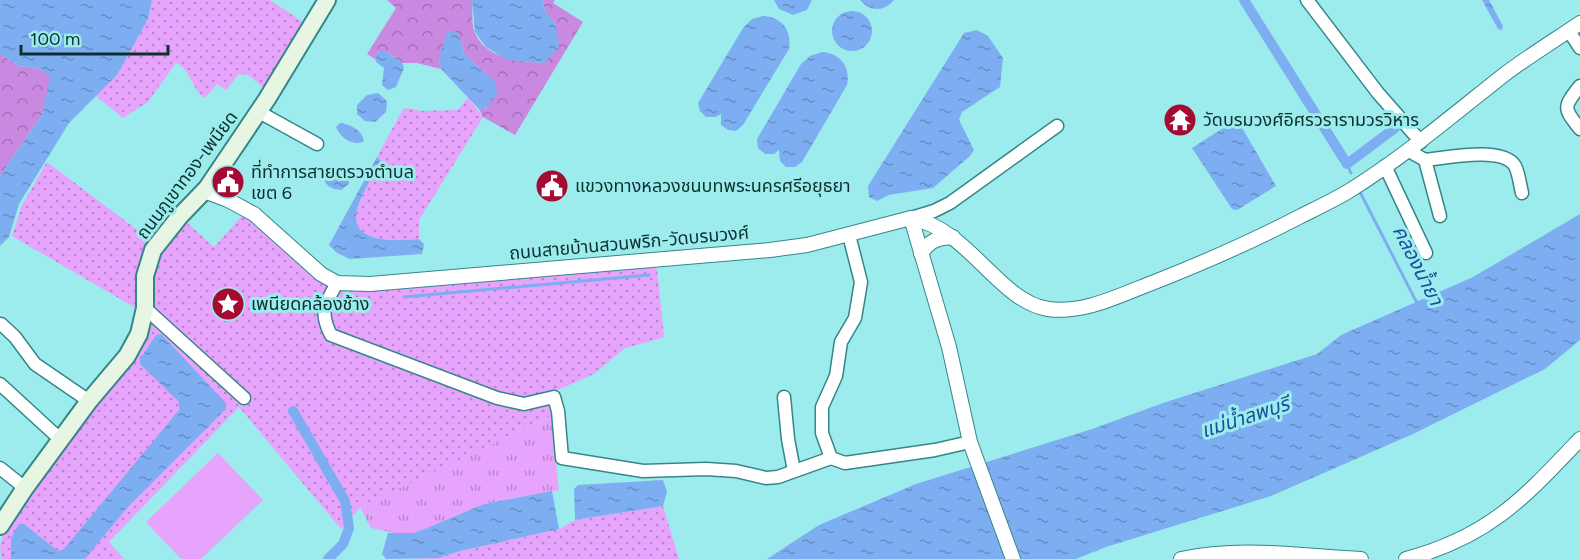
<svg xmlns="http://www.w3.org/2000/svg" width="1580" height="559" viewBox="0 0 1580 559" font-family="Figtree,'Noto Sans Thai',sans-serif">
<defs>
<pattern id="grass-dots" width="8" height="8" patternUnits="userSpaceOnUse" patternTransform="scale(1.5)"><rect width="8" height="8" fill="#e6a4fc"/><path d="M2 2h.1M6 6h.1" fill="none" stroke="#b986cc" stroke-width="1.8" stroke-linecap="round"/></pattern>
<pattern id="forest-crowns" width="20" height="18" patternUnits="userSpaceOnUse" patternTransform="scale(1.5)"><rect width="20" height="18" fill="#ca89e0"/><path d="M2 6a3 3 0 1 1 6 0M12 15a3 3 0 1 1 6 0" fill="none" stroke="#a270b6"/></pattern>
<pattern id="park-tufts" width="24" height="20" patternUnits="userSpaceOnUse" patternTransform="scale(1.5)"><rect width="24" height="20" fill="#e6a4fc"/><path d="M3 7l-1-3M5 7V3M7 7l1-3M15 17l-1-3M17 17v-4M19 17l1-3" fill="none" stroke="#b986cc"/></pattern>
<pattern id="water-ripples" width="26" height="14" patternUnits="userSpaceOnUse" patternTransform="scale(1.5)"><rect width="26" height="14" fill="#7eaef2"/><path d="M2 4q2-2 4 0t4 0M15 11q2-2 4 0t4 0" fill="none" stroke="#668ec4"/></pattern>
</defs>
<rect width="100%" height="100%" fill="#9deced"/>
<!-- grass -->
<g fill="url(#grass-dots)">
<path d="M152,0H270L306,24L264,88L248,75L239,74L226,90L217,84L205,98C192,91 191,69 176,63L148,102L123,118L96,96L117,75L148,19Z"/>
<path d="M468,97L483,117L419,220V239C402,241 355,244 356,217C356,202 374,175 381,161L377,157L403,109L408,108L421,111L458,110Z"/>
<polygon points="47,162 152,241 139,310 12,236 22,205"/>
<polygon points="242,216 260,226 315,278 331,286 356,291 653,266 657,269 664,336 662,338 625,348 594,374 551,393 551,416 361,507 341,529 239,407 109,542 124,559 1,559 0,546 5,528 130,359 156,252 184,220 214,247"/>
<polygon points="663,506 679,559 399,559 439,558 460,551 559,529 575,520"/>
</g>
<!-- forest -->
<g fill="url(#forest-crowns)">
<path d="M387,0H472C473,9 471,24 475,33C487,60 519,61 544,63L556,25L545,11L543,0H555L553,3L583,22L515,135L483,117L479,109H486L495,82L464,54L461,40L439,58L441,69L417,63H402L386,51H379L375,59L367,54L396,8Z"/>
<polygon points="0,54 19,66 38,68 51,77 42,115 0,176"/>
</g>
<!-- park -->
<polygon fill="url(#park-tufts)" points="551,416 559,490 484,504 415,533 399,534 371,528 360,507"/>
<!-- garden -->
<polygon fill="#e6a4fc" points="218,453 263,500 201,559 181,559 146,522"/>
<!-- water -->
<g fill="url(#water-ripples)">
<polygon points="0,0 152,0 148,19 117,75 69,123 19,204 9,237 0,246 0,176 42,115 50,77 38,68 19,66 0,54"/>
<polygon points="472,0 543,0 545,11 556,25 559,48 544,63 507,60 486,47 475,32"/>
<polygon points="774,0 812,0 807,10 793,15 779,9"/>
<path d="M860,0H894C884,12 870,12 860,0Z"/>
<polygon points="1482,0 1489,0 1503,26 1502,30 1498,29"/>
<circle cx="852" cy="31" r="20"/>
<path d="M763,16C782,17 792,30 789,49L743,125L736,131L728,130L721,125V114L715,117H706L700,111L698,103L743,28L752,19Z"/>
<polygon points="977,30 988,36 1003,58 1000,87 962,112 959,120 974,150 970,156 933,188 889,195 877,201 869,197 868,186 964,33"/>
<polygon points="447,32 456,32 461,40 464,54 495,82 497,94 485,109 479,109 441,69 439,58"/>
<polygon points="379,51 386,51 402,63 404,68 396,87 388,90 382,85 384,68 377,63 375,59"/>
<path d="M822,52C840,53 851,67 847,85L802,162L795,167H786L780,161L779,150L774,154H765L758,148L757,139L801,64L810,56Z"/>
<polygon points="378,93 387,101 386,112 375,122 365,121 357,114 357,105 367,95"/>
<polygon points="1237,119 1276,186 1237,210 1232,209 1192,148"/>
<path d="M340,123C350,124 362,130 364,141C354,147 340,138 336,127Z"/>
<path d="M377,157L381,161C374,175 356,201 356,217C355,244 402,241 419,239L424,244L422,254L350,259L337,253L329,245Z"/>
<path d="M336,167L348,175L349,184L341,190C330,189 325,185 322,175L327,168Z"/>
<polygon points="1580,214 1580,340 1545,369 1413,434 1271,496 1106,547 1076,559 767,559 819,525 916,484 1092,429 1163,403 1317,354 1341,335 1473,277"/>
<polygon points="161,334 226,403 226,409 126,509 85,559 11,559 11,538 19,524 24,524 58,551 64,549 179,410 179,402 140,364 140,359 156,335"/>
<polygon points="663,480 667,492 663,506 575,520 574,489 578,485"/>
<polygon points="552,491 559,529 460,551 439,558 386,559 382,554 388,533 415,533 484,504"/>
</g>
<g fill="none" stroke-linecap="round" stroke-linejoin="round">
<!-- stream -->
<g stroke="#7eaef2" stroke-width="3">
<polyline points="1347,164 1351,173"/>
<polyline points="1360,192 1418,305"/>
<polyline points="404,297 649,275"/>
</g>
<!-- canal -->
<g stroke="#7eaef2" stroke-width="10">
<polyline points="1244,0 1347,164 1395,128"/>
<polyline points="293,411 345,501 349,528 343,544 328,559"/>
</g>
<!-- minor casing -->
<g stroke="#358688" stroke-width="15">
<g id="minor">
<polyline points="1307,0 1378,93 1421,142"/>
<polyline points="1569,31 1580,48"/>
<path d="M1580,86C1563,107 1563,108 1580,129"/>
<polyline points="259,112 317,144"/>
<polyline points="1409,151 1425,160 1440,216"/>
<path d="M1425,160C1445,158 1503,146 1515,166C1519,174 1520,185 1522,193"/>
<polyline points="1385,166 1426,253"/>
<polyline points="911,218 934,211 950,203 1057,126"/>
<polyline points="849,235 861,282 855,318 841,342 836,376 822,407 822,433 831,458 845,463 935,450 970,442"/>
<path d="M337,283C325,304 319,312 331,335L497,398L524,404L554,397L558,411L562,458L643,471L706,469L736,471L766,478L778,477L831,458"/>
<polyline points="145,308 244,398"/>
<polyline points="1,324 15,337 35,364 89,401"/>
<polyline points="0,384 61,440"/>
<polyline points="784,397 788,439 794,471"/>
<polyline points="0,468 25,488"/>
</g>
</g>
<!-- tertiary casing -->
<g stroke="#358688" stroke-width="16">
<g id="tertiary">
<path d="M204,191L228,200L254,214L321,274L337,283L370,284L770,250L807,245L911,218C969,229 998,301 1048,309C1084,314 1120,295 1152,283C1203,263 1253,241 1301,216C1317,208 1334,200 1349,191C1405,156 1454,114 1505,74C1529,56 1555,40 1580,23"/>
<polyline points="911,218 949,347 970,442 1013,559"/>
<path d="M921,254C929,240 938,238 953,237"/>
<path d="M1181,559C1240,546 1302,556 1361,559"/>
<path d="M1406,559C1489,537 1524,498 1580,439"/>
</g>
</g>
<!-- secondary casing -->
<g stroke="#358688" stroke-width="20">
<polyline id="secondary" points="0,526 25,488 89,401 127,356 139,334 145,308 145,276 153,250 180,216 207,188 267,99 327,0"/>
</g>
<!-- minor -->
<use href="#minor" stroke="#fff" stroke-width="12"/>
<!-- tertiary -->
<use href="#tertiary" stroke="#fff" stroke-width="14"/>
<!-- secondary -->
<use href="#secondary" stroke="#e7f6e2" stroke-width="16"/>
</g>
<!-- icons -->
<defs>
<g id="temple-disc" transform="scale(1.725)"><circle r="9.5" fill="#a50a31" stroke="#9deced"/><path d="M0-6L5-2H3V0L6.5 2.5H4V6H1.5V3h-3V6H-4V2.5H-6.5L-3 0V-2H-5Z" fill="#fff"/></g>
<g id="civic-disc" transform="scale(1.725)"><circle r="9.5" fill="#a50a31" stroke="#9deced"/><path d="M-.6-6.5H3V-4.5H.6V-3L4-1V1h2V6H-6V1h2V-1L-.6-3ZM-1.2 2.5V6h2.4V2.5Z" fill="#fff"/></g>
<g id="sight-disc" transform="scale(1.725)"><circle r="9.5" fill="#a50a31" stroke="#9deced"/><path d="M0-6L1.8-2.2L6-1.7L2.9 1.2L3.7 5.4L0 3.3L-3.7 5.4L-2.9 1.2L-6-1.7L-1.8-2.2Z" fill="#fff"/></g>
</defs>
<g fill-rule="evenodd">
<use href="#temple-disc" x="1180" y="120"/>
<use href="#civic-disc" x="228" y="182"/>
<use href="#civic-disc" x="552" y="186"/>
<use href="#sight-disc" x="228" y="304"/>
</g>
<g text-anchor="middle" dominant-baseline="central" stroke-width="6" stroke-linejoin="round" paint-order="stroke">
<!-- poi labels -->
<g font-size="18" fill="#0c2f2f" stroke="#9deced" text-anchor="start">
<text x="1203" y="120">วัดบรมวงศ์อิศรวรารามวรวิหาร</text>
<text x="251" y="172">ที่ทำการสายตรวจตำบล<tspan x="251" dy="21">เขต 6</tspan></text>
<text x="575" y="186">แขวงทางหลวงชนบทพระนครศรีอยุธยา</text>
<text x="251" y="304">เพนียดคล้องช้าง</text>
</g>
<!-- street labels -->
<g font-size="18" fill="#0c2f2f" stroke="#9deced">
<text transform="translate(187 175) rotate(-53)">ถนนภูเขาทอง-เพนียด</text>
<text transform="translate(629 243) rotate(-5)">ถนนสายบ้านสวนพริก-วัดบรมวงศ์</text>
</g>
<!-- water labels -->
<g font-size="20" font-style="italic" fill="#17509c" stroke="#9deced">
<text transform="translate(1418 265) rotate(63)">คลองน้ำยา</text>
<text transform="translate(1245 417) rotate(-18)">แม่น้ำลพบุรี</text>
</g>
</g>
<!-- scale -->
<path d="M21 45v9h147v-9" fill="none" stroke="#0c2f2f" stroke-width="3"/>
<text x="30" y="45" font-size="18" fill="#0c2f2f" stroke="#9deced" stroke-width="4.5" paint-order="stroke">100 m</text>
</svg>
